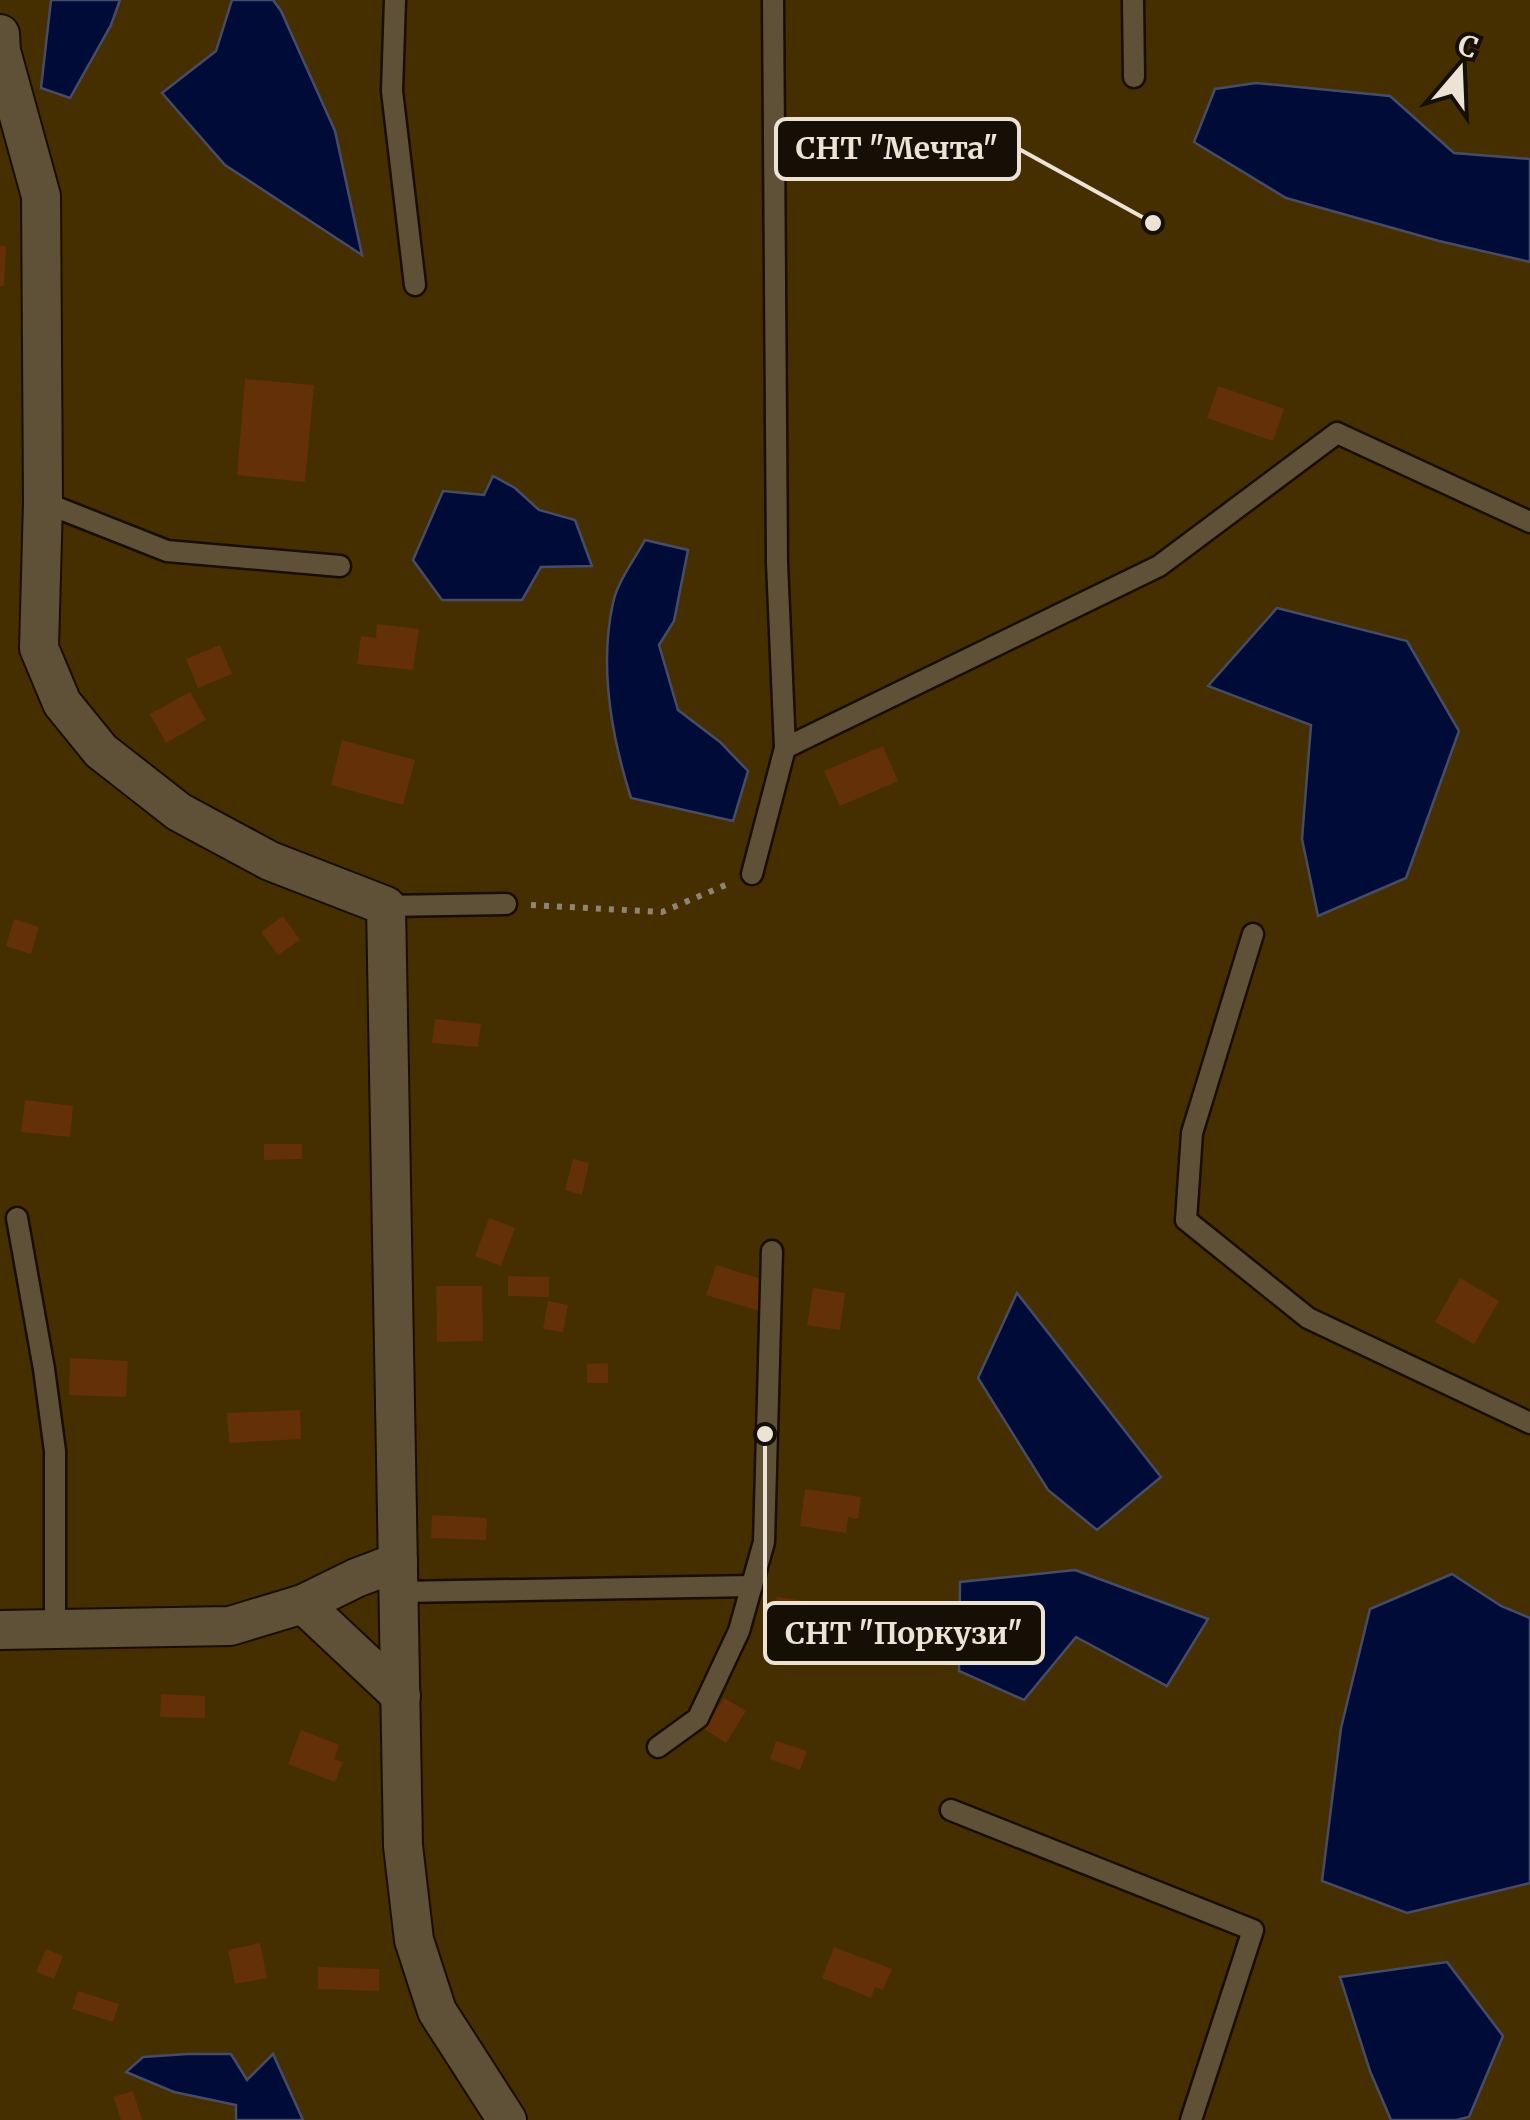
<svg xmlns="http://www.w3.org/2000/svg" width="1530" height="2120" viewBox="0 0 1530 2120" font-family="Merriweather,serif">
<rect width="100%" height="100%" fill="#32250d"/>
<!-- green -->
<rect fill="#452f00" x="0" y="0" width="1530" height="2120"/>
<!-- water -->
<g fill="#000b37" stroke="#474c66" stroke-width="2.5">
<polygon points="51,0 120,0 111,25 70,98 41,88"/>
<polygon points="232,0 273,0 281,11 335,131 362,255 225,165 162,93 216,51"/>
<polygon points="1256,83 1390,96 1454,153 1530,159 1530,262 1439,241 1286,198 1194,142 1215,89"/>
<polygon points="493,476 515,488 539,510 575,520 592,566 541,567 522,600 442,600 413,560 443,491 484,495"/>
<path d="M645,540L688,550L674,621L659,645L678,710L720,742L748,771L733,821L631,798C612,738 599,666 613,603C617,582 635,559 645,540Z"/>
<polygon points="1277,608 1407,641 1459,731 1406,878 1318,916 1302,839 1311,725 1208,686"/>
<polygon points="1017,1293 1161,1477 1097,1530 1048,1490 978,1378"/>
<polygon points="1075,1570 1208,1619 1167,1686 1076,1637 1024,1700 959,1671 960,1582"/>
<polygon points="1452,1574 1501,1606 1530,1618 1530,1883 1407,1913 1322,1881 1341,1728 1370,1609"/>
<polygon points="1447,1962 1503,2036 1469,2117 1456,2120 1391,2120 1370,2071 1340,1977"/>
<polygon points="187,2054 231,2054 247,2080 273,2054 303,2120 236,2120 236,2105 174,2092 126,2072 143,2057"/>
</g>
<!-- building -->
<g fill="#633008">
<polygon points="0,246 6,246 4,286 0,286"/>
<polygon points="245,379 314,385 305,482 237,475"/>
<polygon points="1218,386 1284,409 1273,441 1207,418"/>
<polygon points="377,624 419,629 413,670 357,664 361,636 376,638"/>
<polygon points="220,645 232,674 198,688 186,659"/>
<polygon points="190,692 206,720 166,743 150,714"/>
<polygon points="342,740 415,760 403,805 331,785"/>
<polygon points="883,746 898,781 840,806 824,771"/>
<polygon points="283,916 300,940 278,955 261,932"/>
<polygon points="14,919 39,927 31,954 6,946"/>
<polygon points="435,1019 481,1024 478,1047 432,1043"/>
<polygon points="25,1100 73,1106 70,1137 21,1132"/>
<polygon points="264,1144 302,1144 302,1159 264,1160"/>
<polygon points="573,1159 589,1163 582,1195 565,1190"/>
<polygon points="489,1218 515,1228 501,1266 475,1256"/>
<polygon points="716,1265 768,1281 760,1311 706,1295"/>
<polygon points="508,1276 549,1277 549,1297 508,1296"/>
<polygon points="1460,1278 1499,1301 1474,1344 1435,1322"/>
<polygon points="436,1286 482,1286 483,1341 437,1342"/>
<polygon points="813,1288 845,1293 840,1330 807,1325"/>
<polygon points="548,1301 568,1305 563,1332 543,1329"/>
<polygon points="70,1358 128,1361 126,1397 69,1395"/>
<polygon points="608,1363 608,1383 587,1383 587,1364"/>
<polygon points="300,1410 301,1439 229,1443 227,1413"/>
<polygon points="805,1489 861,1497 858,1519 848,1517 846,1533 800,1526"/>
<polygon points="432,1515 487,1518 486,1540 431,1538"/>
<polygon points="777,1597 838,1606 830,1664 775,1655 779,1628 772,1627"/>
<polygon points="161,1694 205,1696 205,1718 160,1717"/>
<polygon points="724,1698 746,1711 726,1743 704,1729"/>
<polygon points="301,1730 339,1745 334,1759 343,1762 335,1782 288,1764"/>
<polygon points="776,1741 807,1751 800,1770 770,1759"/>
<polygon points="260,1943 267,1978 235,1984 228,1950"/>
<polygon points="834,1947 892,1969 883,1990 875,1987 871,1998 822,1978"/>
<polygon points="46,1949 63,1956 54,1979 36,1972"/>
<polygon points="318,1967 379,1969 379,1991 318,1989"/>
<polygon points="78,1991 119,2004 113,2022 72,2009"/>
<polygon points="133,2091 142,2120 121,2120 113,2097"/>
</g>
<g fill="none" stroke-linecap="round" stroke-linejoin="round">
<!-- lane casing -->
<g stroke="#190d00" stroke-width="25">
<g id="lane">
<polyline points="395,0 392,91 415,285"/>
<polyline points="1133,0 1134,77"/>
<polyline points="43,502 167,551 340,566"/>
<polyline points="785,748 1159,566 1337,433 1530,522"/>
<polyline points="752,874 785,748 777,563 773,0"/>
<polyline points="386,906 506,904"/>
<polyline points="1253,934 1192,1133 1186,1220 1308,1318 1530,1423"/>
<polyline points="17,1218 44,1369 55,1451 55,1630"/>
<polyline points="400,1592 752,1586"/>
<polyline points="658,1747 698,1718 739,1631 764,1542 772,1251"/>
<polyline points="951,1810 1253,1930 1191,2120"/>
</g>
</g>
<!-- street casing -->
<g stroke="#190d00" stroke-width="42">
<g id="street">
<polyline points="0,34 1,51 41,196 43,502 39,648 62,703 101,751 179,812 270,861 386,906 403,1846 414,1940 437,2011 507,2120"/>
<polyline points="303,1604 401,1696"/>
<polyline points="0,1630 230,1626 303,1604 356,1578 398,1562"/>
</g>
</g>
<!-- path -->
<polyline stroke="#8f8471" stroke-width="6" stroke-dasharray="5 8" stroke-linecap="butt" points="531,905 662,912 728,884"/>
<!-- lane -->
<use href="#lane" stroke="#5f5138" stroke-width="20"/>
<!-- street -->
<use href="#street" stroke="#5f5138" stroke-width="38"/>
</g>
<!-- callouts -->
<path fill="none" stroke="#ece3d5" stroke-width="4" d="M1153 223L1019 149M765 1434L765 1633"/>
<g fill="#ece3d5" stroke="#150f06" stroke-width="4">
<circle cx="1153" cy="223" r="10"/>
<circle cx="765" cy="1434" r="10"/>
</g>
<g fill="#150f06" stroke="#ece3d5" stroke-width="4">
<rect x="776" y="119" width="243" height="60" rx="10"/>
<rect x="765" y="1603" width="278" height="60" rx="10"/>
</g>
<g font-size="30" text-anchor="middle" font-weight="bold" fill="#ece3d5">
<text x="897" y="159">СНТ "Мечта"</text>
<text x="904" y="1644">СНТ "Поркузи"</text>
</g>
<!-- north arrow -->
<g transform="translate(1460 70) rotate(19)" stroke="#150f06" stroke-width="8" paint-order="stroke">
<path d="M0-8L18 38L0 25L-18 38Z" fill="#ece3d5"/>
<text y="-15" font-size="28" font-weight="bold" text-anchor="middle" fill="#ece3d5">С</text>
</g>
</svg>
